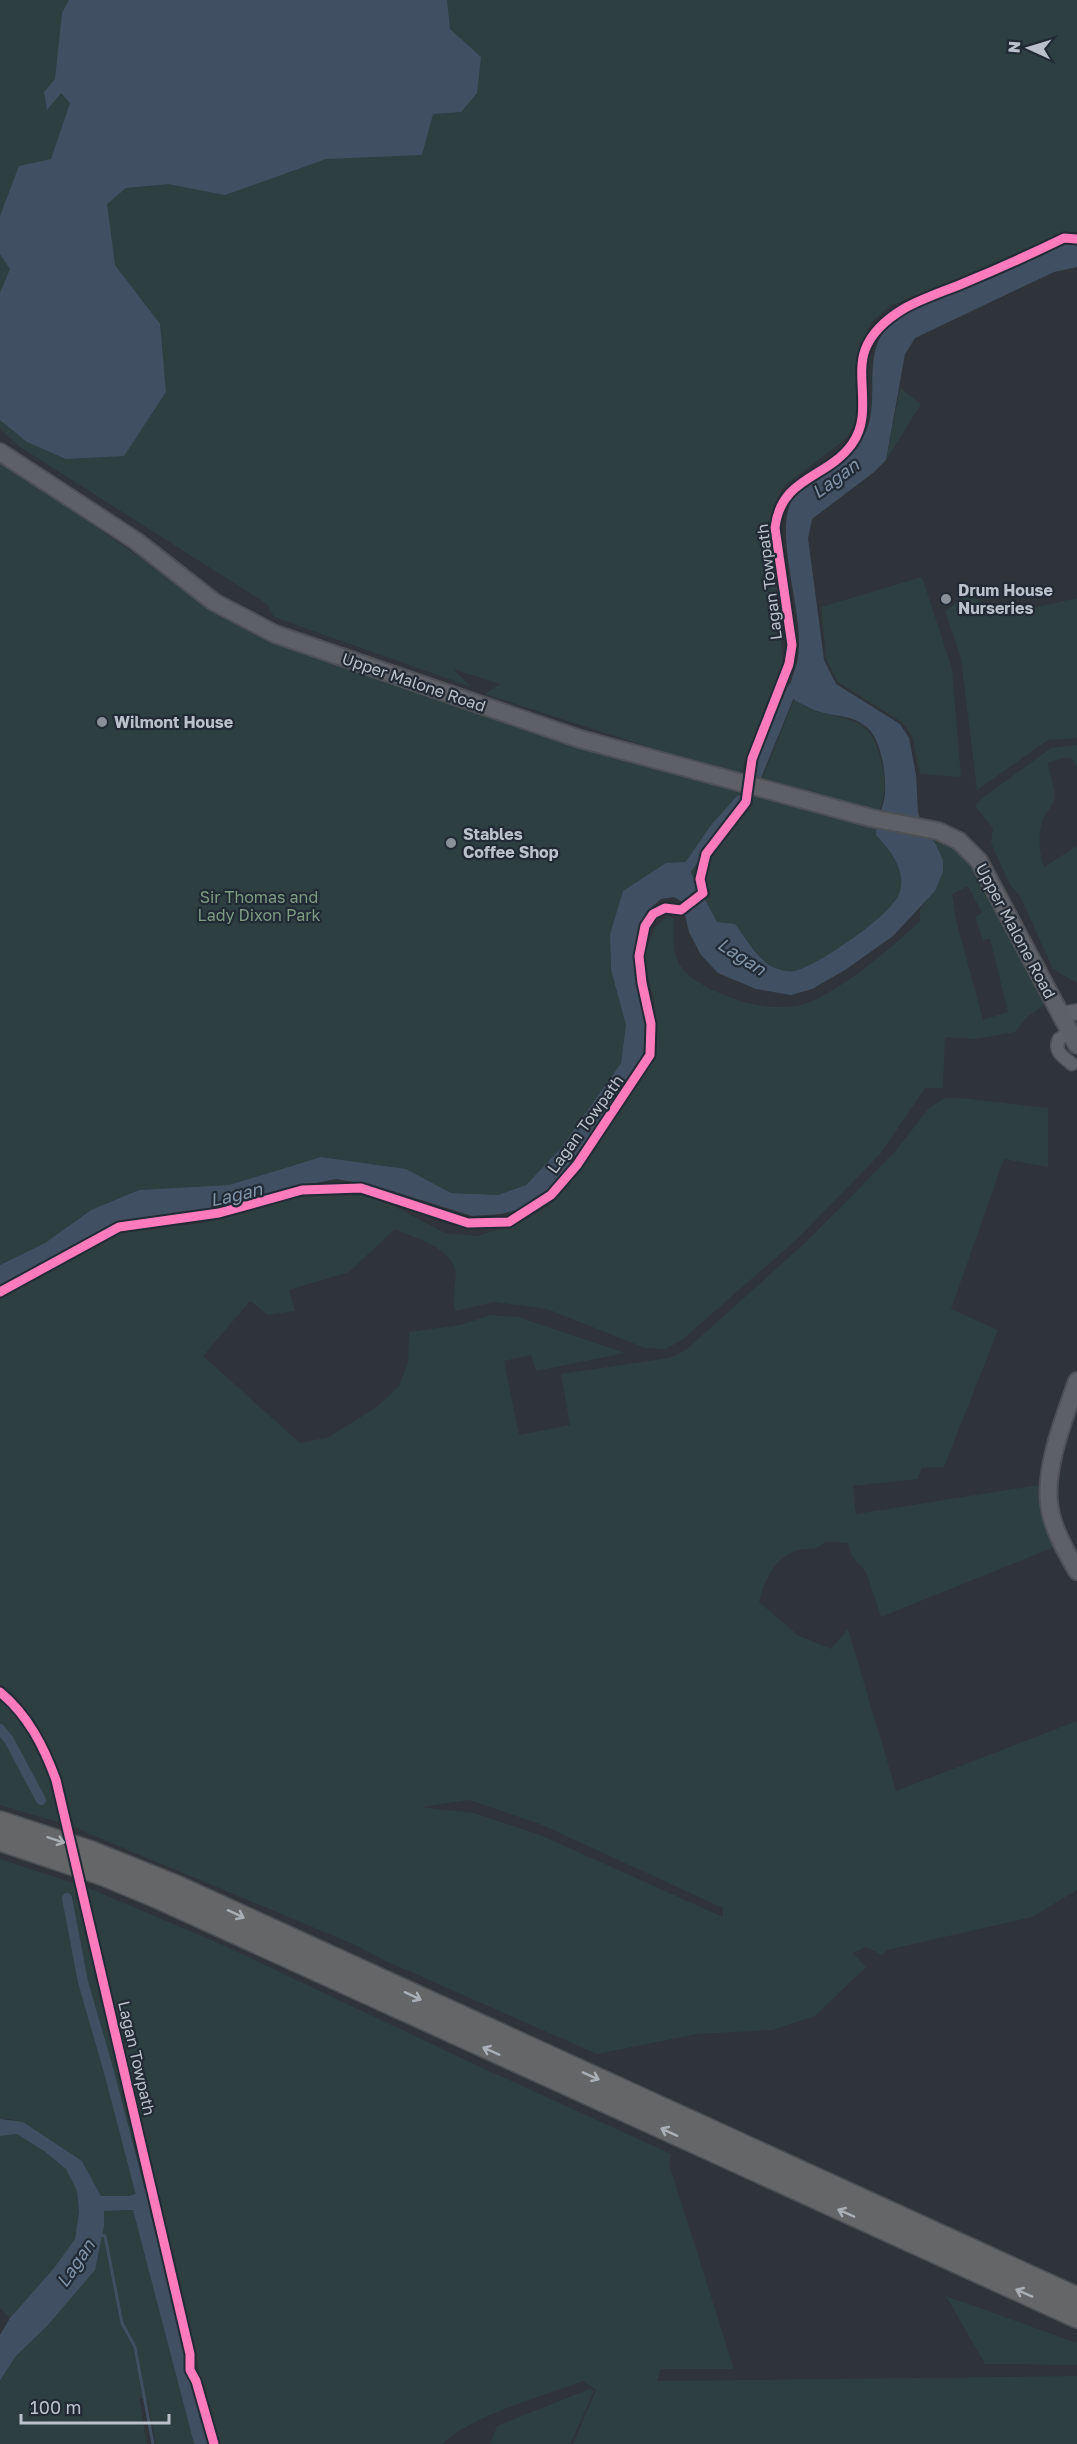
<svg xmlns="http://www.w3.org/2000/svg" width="1077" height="2444" viewBox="0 0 1077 2444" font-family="'Golos Text',sans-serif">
<rect width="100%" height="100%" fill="#2f343a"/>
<!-- green -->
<g fill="#2d3f40" fill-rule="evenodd">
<polygon points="0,0 1077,0 1077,233 1062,232 1050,240 890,306 871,322 860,350 859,415 847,438 784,486 772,510 783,669 741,773 689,760 485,694 500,684 453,669 471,687 274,617 267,604 20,447 0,429"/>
<polygon points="900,388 921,404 886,460"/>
<path d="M0,461L177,583L273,639L876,827V835C890,850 909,873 898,896C888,917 816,967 794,971C789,972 780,970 775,968C762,964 744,936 735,925L717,923L685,862L623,891L610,935L611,970L626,1025L621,1063L561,1148L526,1185L498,1195L451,1193L406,1169L321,1157L229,1185L139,1190L91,1210L45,1243L0,1265Z"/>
<polygon points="922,577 952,669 961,777 920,774 912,736 903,723 838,682 826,659 821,607"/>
<polygon points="968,594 1003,616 1014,616 1037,607 1077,598 1077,738 1048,740 977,790 961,658 945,611"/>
<path d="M794,700C803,704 813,711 823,713C859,722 872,722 881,761C886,779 886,794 879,811L762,779Z"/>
<path d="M1077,745V767L1072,758H1062L1048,763C1049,775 1057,789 1054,800C1052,808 1045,813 1042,821C1038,835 1039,853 1044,867L1077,846V983L1053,969L1020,896L1010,885L991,843L993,828L975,806L981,799L1051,748Z"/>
<path d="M923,830L967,849L1037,989L1049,1002L1028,1016L1015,1032L975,1039L945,1037L943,1088H925L881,1153L797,1239L682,1340L666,1349L645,1348L547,1309L494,1302L455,1311C451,1296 458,1279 455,1269C448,1246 414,1238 395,1229L349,1272L289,1290L295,1311L268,1315L250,1301L203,1356L300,1443L329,1437L378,1406L399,1386L408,1363L409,1332L460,1325L491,1315L518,1317L625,1353L536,1371L531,1355L504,1361L519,1435L570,1425L561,1374L662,1359L675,1356L687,1349L805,1243L894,1153L929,1108L945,1098H960L1048,1108V1167L1004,1159L951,1309L998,1330L944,1467L922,1468L917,1479L853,1486L856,1514L1039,1485C1040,1507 1048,1526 1057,1546L881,1617L866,1572L852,1556L848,1543L826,1542C811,1553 811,1546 796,1551C774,1558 764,1582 759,1602L799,1636L831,1649L848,1629L896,1791L1077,1721V1890L1032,1917L887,1950L882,1955L866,1947L853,1953L866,1967L815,2016L772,2030L697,2034L597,2054L386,1961L353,1944L71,1826L0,1805V1297L58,1267L121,1230L197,1224L302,1196L362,1195L392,1205L445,1233L478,1236L521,1222L551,1204L588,1161L655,1053L654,1002L644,957L655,927L667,917L674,918C672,959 675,972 715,991C741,1003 770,1011 800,1005C833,998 895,945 920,921V909C944,879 951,860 923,830ZM968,886L982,913L975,917L983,940L990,939L1008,1012L983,1020L956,920L952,894ZM469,1800L540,1824L723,1908V1917L540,1835L474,1813L421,1807Z"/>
<path d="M0,1859L91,1889L223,1945L476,2065L671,2154L669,2164L734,2369H661L657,2381L1077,2376V2444H573L596,2390L583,2381C548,2394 466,2418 443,2444H216L155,2189L129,2196H101L82,2161L11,2119H0Z"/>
<polygon points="17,2134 44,2151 66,2169 77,2191 79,2212 75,2239 54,2268 10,2318 0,2308 0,2136"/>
<polygon points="133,2210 194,2444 156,2444 148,2402 139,2397 147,2444 0,2444 0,2381 15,2357 47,2326 104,2226 104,2211"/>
<polygon points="946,2296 1077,2343 1077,2365 985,2364"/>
<polygon points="590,2389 594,2391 570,2444 490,2444 497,2426"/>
</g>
<!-- water -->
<g fill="#405062">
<polygon points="69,0 447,0 450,29 481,57 477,93 461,112 433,114 422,155 326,159 225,195 168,184 126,188 107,204 115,265 160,324 166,392 124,456 66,459 27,442 0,420 0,293 10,269 0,254 0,216 19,166 51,159 70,103 61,93 47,110 44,92 55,79 62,13"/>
<path d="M1066,244H1077V267L1054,272L915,338L905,354L886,460L874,472L812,519L808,538L824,660L836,684L900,724L909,738L916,775L918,812L923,830L935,843L943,860V872L935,891L893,936L845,970L812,989L791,995L756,989L718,973L701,955L689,932L682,902L674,897L661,899L647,911L641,922L637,953L638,985L647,1023L642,1062L571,1165L546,1193L521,1209L501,1214L472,1216L373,1185L336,1179L300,1186L224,1208L133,1220L101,1230L0,1285V1265L45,1243L91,1210L139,1190L229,1185L321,1157L406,1169L451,1193L498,1195L526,1185L561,1148L621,1063L626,1025L611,970L610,934L623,891L666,863L685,862L717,922L735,924C744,936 761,964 775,968C780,970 789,972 794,971C816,967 888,917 898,896C909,873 890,850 876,835C876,818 884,807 885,794C886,774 882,737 864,725C852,716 837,716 824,713C813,711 803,704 794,700C787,678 795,677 798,657C799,651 799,644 799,639C799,602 775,530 792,500C798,491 807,485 816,479C839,465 859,452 868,426C879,395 862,352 889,326C902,312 931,302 949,294C988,277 1027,261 1066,244Z"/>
<polygon points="0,2119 23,2122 82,2161 101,2196 129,2196 145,2191 186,2355 187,2370 192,2380 209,2444 194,2444 133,2210 104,2211 104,2226 95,2270 47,2326 15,2357 0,2381 0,2335 10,2318 54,2268 75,2239 79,2212 77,2191 66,2169 44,2151 17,2134 0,2136"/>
</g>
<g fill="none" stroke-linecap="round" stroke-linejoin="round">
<!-- stream -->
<polyline stroke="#405062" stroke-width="3" points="100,2235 105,2236 122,2323 135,2347 153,2444"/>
<!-- canal -->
<g stroke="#405062" stroke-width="10">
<polyline points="756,777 792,689 799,681"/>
<polyline points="680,879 715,828 740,800"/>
<polyline points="0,1729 9,1740 41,1800"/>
<polyline points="67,1898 83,1982 109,2072 144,2206"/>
</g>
<!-- minor casing -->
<g stroke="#4d5055" stroke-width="15">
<path id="minor" d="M1070,1032L1059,1039C1053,1052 1064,1057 1072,1064"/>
</g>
<!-- tertiary casing -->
<g stroke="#4d5055" stroke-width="18">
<polyline id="tertiary" points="1060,1015 1077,1012"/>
</g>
<!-- secondary casing -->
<g stroke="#4d5055" stroke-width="20">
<g id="secondary">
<polyline points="0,452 136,541 214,602 275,634 580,739 871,818 938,831 959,841 979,861 1077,1045"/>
<path d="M1077,1381C1065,1416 1045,1465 1049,1502C1051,1526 1065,1550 1077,1571"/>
</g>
</g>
<!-- motorway casing -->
<g stroke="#4b5056" stroke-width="24">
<g id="motorway">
<polyline points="0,1822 91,1852 178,1887 1077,2298"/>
<polyline points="0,1840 104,1875 159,1898 1077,2317"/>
</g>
</g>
<!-- minor -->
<use href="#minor" stroke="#5f6268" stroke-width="12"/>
<!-- tertiary -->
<use href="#tertiary" stroke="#5f6268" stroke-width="15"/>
<!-- secondary -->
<use href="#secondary" stroke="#5d6167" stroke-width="16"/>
<!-- motorway -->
<use href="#motorway" stroke="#646668" stroke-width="21"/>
<!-- cycleway casing -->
<g stroke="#222b35" stroke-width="13">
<g id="cycleway">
<path d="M0,1292L119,1227L219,1213L302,1190L361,1188L468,1223L509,1222L551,1195L577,1165L650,1055L651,1024L642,983L639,956L645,926L653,914L665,908L681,910L703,893L700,879L706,854L746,802L752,759L789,664L792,645L775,528C781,476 827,479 852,444C873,415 855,378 865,350C872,331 888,318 905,308C923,298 945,291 964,283C998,269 1031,254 1064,238L1077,239"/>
<path d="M0,1692C28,1715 44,1747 56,1780L190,2354V2370L196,2381L214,2444"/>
</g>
</g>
<!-- cycleway -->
<use href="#cycleway" stroke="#fd7abc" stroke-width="9"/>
</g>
<!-- one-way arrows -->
<defs><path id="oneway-shaft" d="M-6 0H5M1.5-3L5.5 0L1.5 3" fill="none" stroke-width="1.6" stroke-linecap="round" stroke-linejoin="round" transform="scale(1.5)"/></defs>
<g stroke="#a9afb6">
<use href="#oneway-shaft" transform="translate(56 1840) rotate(18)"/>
<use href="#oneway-shaft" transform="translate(236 1914) rotate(25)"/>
<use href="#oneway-shaft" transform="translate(413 1996) rotate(25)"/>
<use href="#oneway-shaft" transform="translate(491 2051) rotate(-156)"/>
<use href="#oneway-shaft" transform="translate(591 2076) rotate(24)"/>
<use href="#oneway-shaft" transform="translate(669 2132) rotate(-155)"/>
<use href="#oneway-shaft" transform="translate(846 2213) rotate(-156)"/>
<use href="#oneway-shaft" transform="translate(1024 2293) rotate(-156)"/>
</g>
<!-- markers -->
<g fill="#899098" stroke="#222b35" stroke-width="2">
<circle cx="946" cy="599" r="6"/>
<circle cx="102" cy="722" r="6"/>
<circle cx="451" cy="843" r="6"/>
</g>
<g text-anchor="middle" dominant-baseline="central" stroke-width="4.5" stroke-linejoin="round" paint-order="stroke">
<!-- street labels -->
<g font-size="16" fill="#bac1ca" stroke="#222b35">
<text transform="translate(769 582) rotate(-97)">Lagan Towpath</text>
<text transform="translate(414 682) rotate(19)">Upper Malone Road</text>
<text transform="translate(1016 931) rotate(62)">Upper Malone Road</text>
<text transform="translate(585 1124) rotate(-54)">Lagan Towpath</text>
<text transform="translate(137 2058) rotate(77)">Lagan Towpath</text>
</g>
<!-- poi labels -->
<g font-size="16" font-weight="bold" fill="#bac1ca" stroke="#222b35" text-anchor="start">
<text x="958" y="590">Drum House<tspan x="958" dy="18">Nurseries</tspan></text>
<text x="114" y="722">Wilmont House</text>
<text x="463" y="834">Stables<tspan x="463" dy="18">Coffee Shop</tspan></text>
</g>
<!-- park labels -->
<g font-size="16" fill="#7c9c82" stroke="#222b35">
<text x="259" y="897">Sir Thomas and<tspan x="259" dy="18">Lady Dixon Park</tspan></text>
</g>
<!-- water labels -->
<g font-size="18" font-style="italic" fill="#7f93a9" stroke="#222b35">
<text transform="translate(835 478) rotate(-36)">Lagan</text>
<text transform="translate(742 956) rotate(33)">Lagan</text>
<text transform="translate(236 1194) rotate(-13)">Lagan</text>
<text transform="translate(75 2263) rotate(-56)">Lagan</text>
</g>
</g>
<!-- north arrow -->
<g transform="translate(1029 48) rotate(274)" stroke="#222b35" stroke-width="4.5" paint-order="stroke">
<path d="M0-4.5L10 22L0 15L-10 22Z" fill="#bac1ca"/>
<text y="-9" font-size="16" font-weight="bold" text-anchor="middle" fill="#bac1ca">N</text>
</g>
<!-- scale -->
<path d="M21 2414v9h148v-9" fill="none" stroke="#bac1ca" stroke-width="3"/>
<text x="30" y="2414" font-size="18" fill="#bac1ca" stroke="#222b35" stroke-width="4.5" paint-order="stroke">100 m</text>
</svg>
